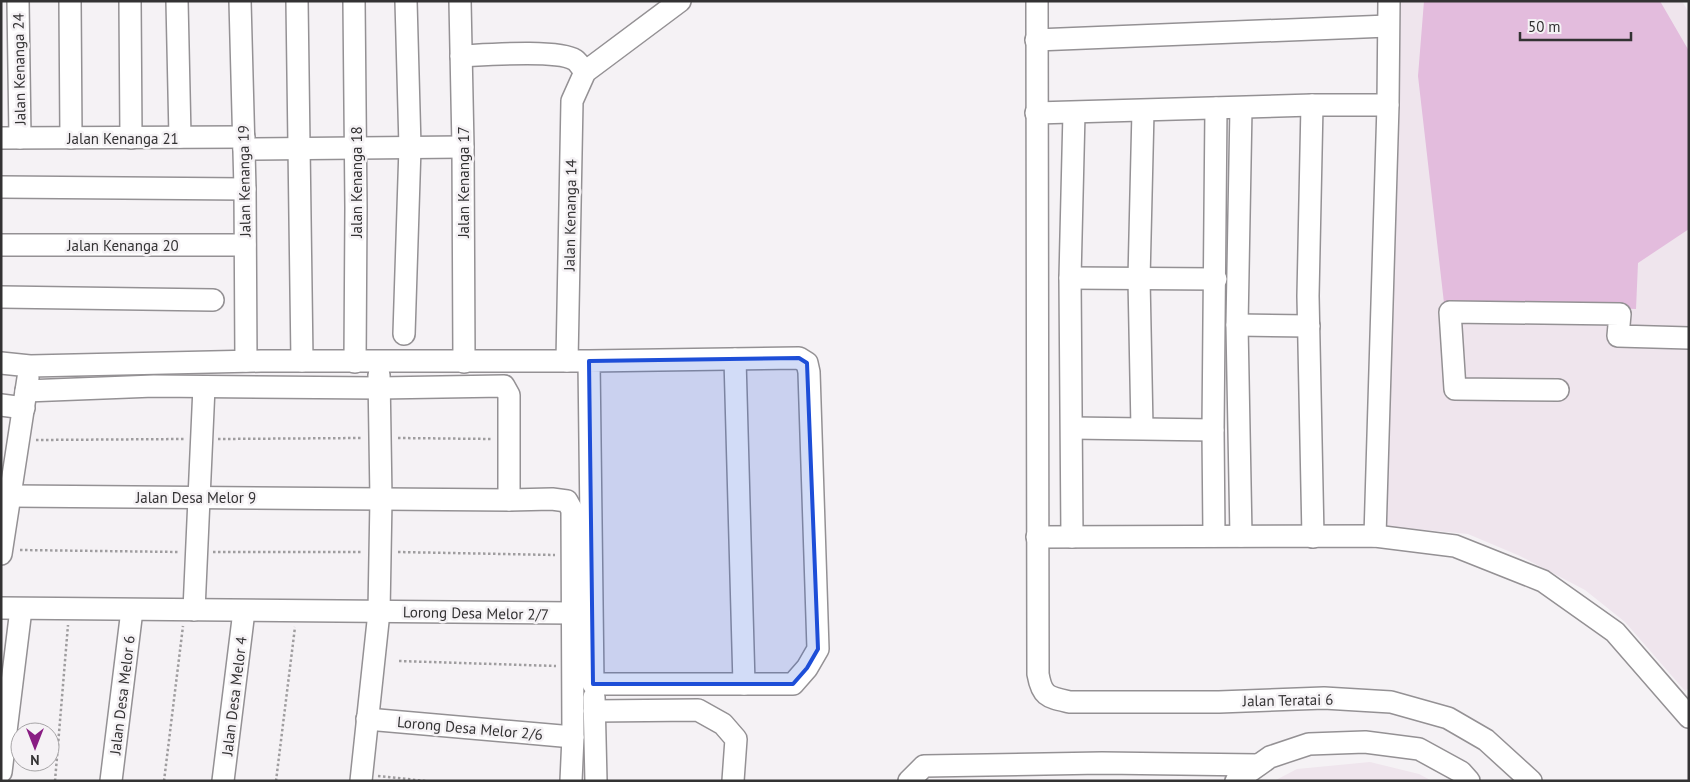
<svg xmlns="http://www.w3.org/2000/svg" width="1690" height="782" viewBox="0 0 1690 782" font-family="'PT Sans',sans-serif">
<rect width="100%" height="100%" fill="#f5f2f5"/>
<!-- built -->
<g fill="#efe5ed">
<polygon points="1399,1 1682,1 1689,13 1689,688 1685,691 1625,622 1585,590 1520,556 1468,534 1384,526 1395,226"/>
<polygon points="1370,762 1419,774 1432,781 1274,781 1297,769"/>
</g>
<!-- green -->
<polygon fill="#e3bcdd" points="1424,1 1660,1 1689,51 1689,229 1638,263 1636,309 1444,303 1418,76"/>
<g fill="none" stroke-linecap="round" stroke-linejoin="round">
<!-- minor casing -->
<g stroke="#949194" stroke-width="24">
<g id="minor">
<polyline points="18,1 20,138"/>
<polyline points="70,1 71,138"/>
<polyline points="130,1 131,138"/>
<polyline points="177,1 180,137"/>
<polyline points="240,1 245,189 246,361"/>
<polyline points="297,1 302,361"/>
<polyline points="354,1 356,208 355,362"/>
<polyline points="460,1 463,147 464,362"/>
<path d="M1037,1L1038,674C1042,697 1048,697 1070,702H1219L1324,698L1391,702L1448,718L1486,740L1531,781"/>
<polyline points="1036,40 1388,26"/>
<path d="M461,56C484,55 558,49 575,60C578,62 582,68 585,72"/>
<polyline points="1312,105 1308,296 1313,537"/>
<polyline points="1036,113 1312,105 1388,105"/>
<polyline points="1,138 244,137"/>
<polyline points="244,149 463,147"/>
<polyline points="1,187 245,189"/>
<polyline points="1,245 245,245"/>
<polyline points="1070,278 1216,279"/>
<polyline points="1,297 213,300"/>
<polyline points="1237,325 1309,326"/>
<polyline points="404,334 410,147 406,1"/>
<polyline points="735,359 744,684"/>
<polyline points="567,361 572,101 585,72 680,1"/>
<polyline points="1,363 30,366 261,361 589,361 799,358 807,363 809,372 818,649 807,668 793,684 593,684 589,361"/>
<polyline points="1558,390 1455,389 1450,312 1620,314 1618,336 1689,338"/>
<polyline points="26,391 154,386 379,388 504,386 509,395 509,500"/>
<polyline points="1,405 24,408"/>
<polyline points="1072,428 1213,430"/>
<polyline points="1142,428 1139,279 1143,111"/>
<polyline points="11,496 509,500 552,499 567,501 572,510 573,737 571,781"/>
<polyline points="1214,536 1213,430 1216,108"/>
<polyline points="1241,536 1237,325 1241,108"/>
<polyline points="1375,536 1388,105 1389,1"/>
<polyline points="1037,537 1375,536 1455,546 1543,581 1615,632 1689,717"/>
<polyline points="1072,537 1070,278 1074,113"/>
<polyline points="1,554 28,378"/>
<polyline points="1,608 573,613"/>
<polyline points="194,610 204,387"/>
<polyline points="594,697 596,781"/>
<polyline points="594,711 698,710 723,724 736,739 733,781"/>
<polyline points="367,719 573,737"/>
<polyline points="1,772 21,609"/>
<polyline points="111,781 132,610"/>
<polyline points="223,781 244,611"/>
<polyline points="361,781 379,612 381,499 379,375"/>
<polyline points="909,781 924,766 1102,763 1258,765"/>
<polyline points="1236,781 1270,757 1309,744 1365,742 1419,749 1461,772 1469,781"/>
</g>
</g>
<!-- path -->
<g stroke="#9f9d9f" stroke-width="2.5" stroke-dasharray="2.5 2.5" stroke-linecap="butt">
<polyline points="398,438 493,439"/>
<polyline points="218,439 363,438"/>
<polyline points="36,440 185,439"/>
<polyline points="20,550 180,552"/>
<polyline points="213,552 362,552"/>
<polyline points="398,552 555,555"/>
<polyline points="399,661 556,666"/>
<polyline points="378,776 426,781"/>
<polyline points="55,781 68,625"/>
<polyline points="164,781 183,626"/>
<polyline points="276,781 295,627"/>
</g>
<!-- minor -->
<use href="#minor" stroke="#fff" stroke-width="21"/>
</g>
<!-- marked area -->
<path fill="#1d4ed8" fill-opacity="0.2" stroke="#1d4ed8" stroke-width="4" stroke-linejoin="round" d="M799,358L807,363L818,649L807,668L793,684H593L589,361Z"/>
<g text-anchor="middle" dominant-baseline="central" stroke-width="5" stroke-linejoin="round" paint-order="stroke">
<!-- street labels -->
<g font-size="15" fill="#333233" stroke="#f5f2f5">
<text transform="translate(19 69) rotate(-91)">Jalan Kenanga 24</text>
<text x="123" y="138">Jalan Kenanga 21</text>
<text transform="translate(244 181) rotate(-91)">Jalan Kenanga 19</text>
<text transform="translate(356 182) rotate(-90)">Jalan Kenanga 18</text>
<text transform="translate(463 182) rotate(-90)">Jalan Kenanga 17</text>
<text transform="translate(570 215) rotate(-89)">Jalan Kenanga 14</text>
<text x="123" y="245">Jalan Kenanga 20</text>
<text x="196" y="497">Jalan Desa Melor 9</text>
<text transform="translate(476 613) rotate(1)">Lorong Desa Melor 2/7</text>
<text transform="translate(122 695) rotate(-83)">Jalan Desa Melor 6</text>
<text transform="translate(234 696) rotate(-83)">Jalan Desa Melor 4</text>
<text transform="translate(1288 700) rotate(-1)">Jalan Teratai 6</text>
<text transform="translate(470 728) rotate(5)">Lorong Desa Melor 2/6</text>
</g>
</g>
<!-- border -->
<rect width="1690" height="782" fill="none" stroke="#333233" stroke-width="5"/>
<!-- north arrow -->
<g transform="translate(35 747) rotate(180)"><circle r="24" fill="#f5f2f5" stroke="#a7a5a7"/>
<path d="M0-4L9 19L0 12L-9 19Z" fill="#891d83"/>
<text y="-8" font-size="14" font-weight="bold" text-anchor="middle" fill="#333233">N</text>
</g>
<!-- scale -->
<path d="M1520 32v8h111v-8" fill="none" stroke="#333233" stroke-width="2.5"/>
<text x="1528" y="32" font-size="15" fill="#333233" stroke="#f5f2f5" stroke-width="4" paint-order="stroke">50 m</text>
</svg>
